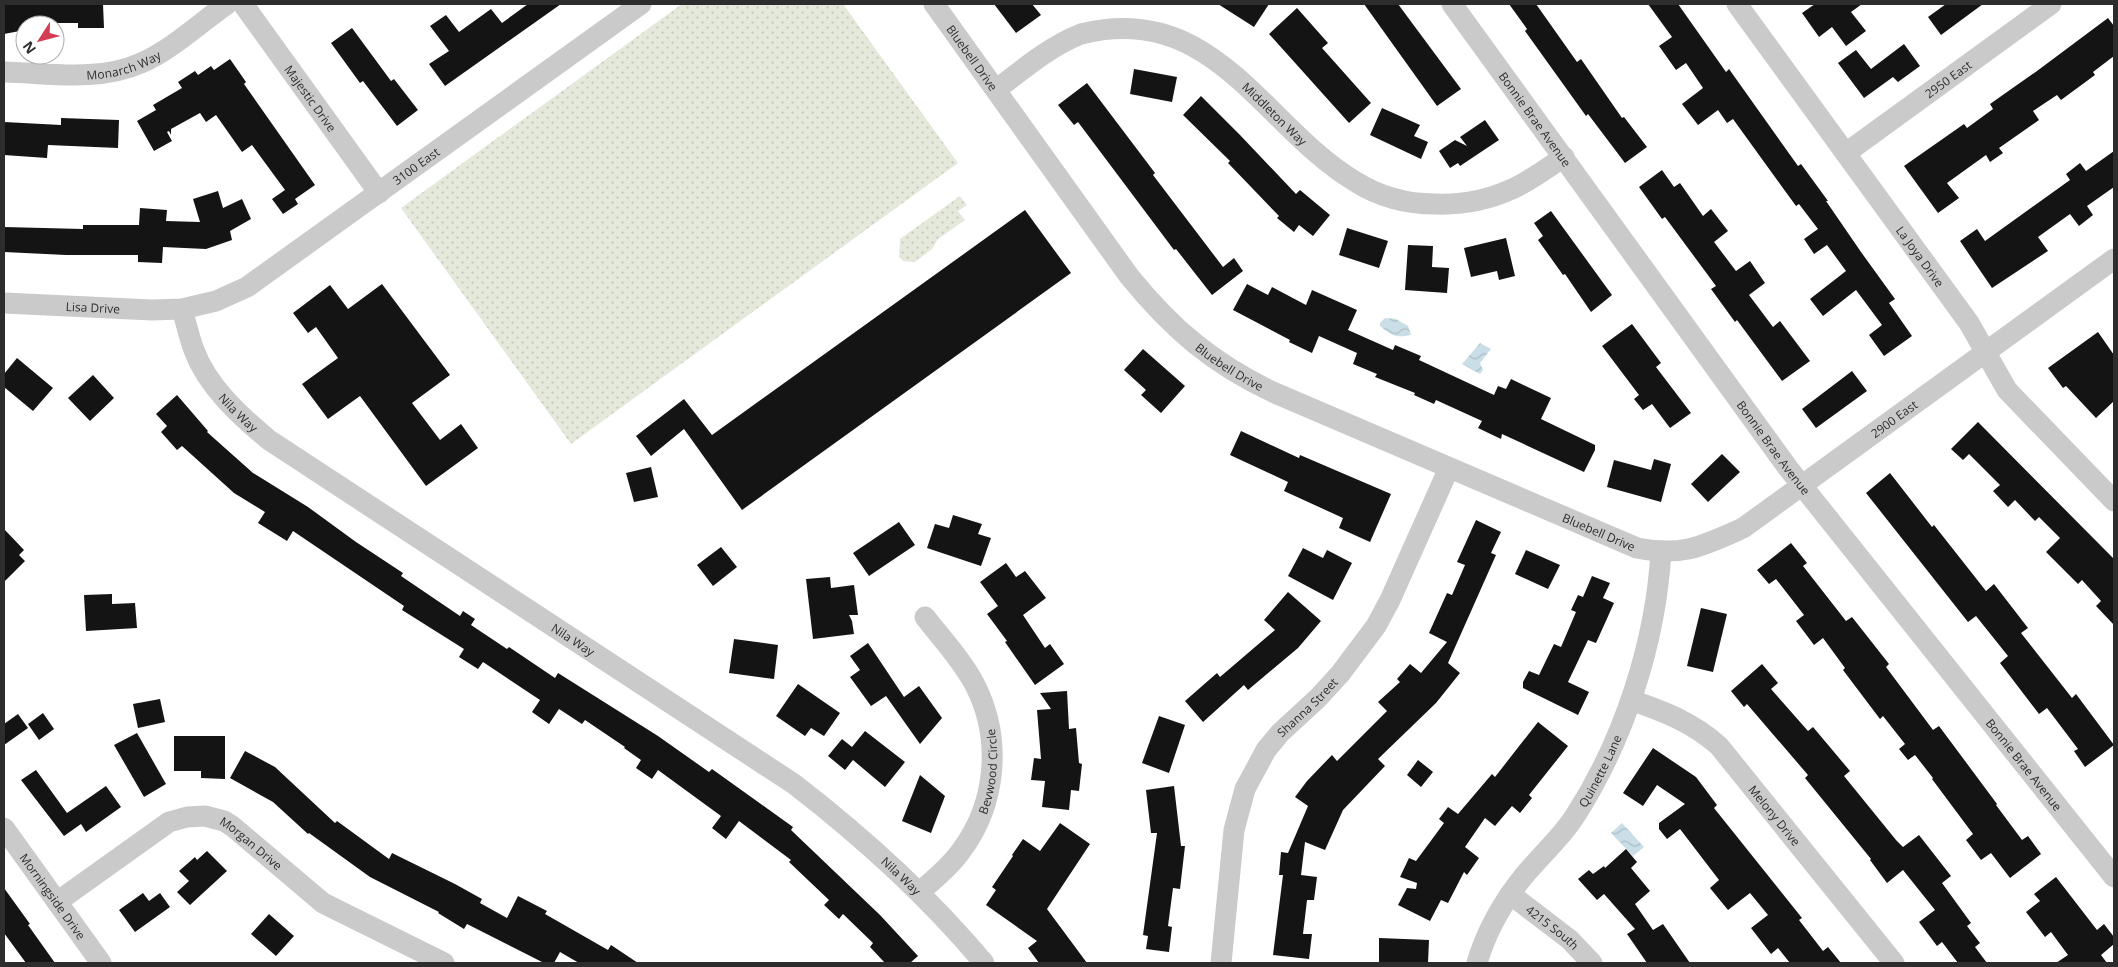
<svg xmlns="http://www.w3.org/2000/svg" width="2118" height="967" viewBox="0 0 2118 967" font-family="'Open Sans',sans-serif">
<defs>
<pattern id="park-dots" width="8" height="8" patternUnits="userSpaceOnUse" patternTransform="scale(1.25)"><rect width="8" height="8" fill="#e4e9db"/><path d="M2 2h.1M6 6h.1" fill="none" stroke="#c4c8bc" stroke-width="1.8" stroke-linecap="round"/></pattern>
<pattern id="water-waves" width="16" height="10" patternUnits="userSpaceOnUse" patternTransform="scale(1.25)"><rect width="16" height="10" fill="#c9dee7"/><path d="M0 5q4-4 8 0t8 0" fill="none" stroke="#adbfc6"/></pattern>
</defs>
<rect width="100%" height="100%" fill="#fff"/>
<!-- park -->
<g fill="url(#park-dots)">
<polygon points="682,4 843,4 958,163 571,444 401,208"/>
<polygon points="960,196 967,205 958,211 965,220 938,239 932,249 915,262 903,261 899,257 900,239"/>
</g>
<!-- water -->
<g fill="url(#water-waves)">
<path d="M1385,318L1396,319L1408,326L1411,335C1397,338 1392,336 1380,326V323Z"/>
<polygon points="1480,343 1491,349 1480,363 1483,370 1480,374 1462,364"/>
<polygon points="1622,823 1644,847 1633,856 1611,833"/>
</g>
<!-- building -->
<g fill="#141414">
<polygon points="4,4 103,4 104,28 78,28 78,23 48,23 48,25 25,25 25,30 4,34"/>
<polygon points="528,4 561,4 445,86 429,64 449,51 430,26 446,15 459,32 491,9 502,23"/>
<polygon points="994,4 1032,4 1041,15 1016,33"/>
<polygon points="1218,4 1269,4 1254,27"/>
<polygon points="1364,4 1398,4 1461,89 1437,106"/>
<polygon points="1509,4 1536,4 1577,62 1581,59 1622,118 1624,117 1647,147 1625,163 1588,114 1586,116 1525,31 1527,29"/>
<polygon points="1648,4 1678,4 1726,72 1729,69 1798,166 1801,164 1828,201 1826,201 1861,252 1895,299 1889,303 1912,336 1884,356 1869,335 1882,325 1856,290 1823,316 1810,299 1846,271 1827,245 1814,254 1804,239 1818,229 1799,204 1796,206 1733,119 1727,123 1718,110 1698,125 1682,104 1703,88 1686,63 1676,70 1659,46 1672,37"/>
<polygon points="1815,4 1862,4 1851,12 1866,31 1846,46 1832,27 1819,37 1802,13"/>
<polygon points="1946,4 1983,4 1941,35 1928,17"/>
<polygon points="1297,8 1328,43 1322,48 1371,103 1349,123 1269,34"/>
<polygon points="2108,18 2114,26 2114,56 2093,72 2095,75 2061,100 2057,95 2033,111 2039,120 1999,148 2003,153 1990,162 1986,155 1947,183 1959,198 1938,213 1904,166 1964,124 1967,128 1993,109 1990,104 2037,71"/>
<polygon points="352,28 391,81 394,79 418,110 397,126 363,81 360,83 331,43"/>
<polygon points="1904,44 1920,66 1898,82 1893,77 1864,98 1838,63 1856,50 1871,69"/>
<polygon points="230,59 246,82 244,84 315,185 295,199 298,204 283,214 272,199 285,190 252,145 242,152 216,115 206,122 200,113 171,129 171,135 169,131 167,132 172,141 154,151 137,121 156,110 153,105 182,88 178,82 195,71 198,75 211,66 214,70"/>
<polygon points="1134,69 1177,77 1172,102 1130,94"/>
<polygon points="1087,83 1155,173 1153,175 1223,267 1234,258 1243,271 1212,295 1176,249 1174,250 1078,122 1074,125 1058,105"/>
<polygon points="1201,96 1240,135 1296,194 1300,190 1330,215 1313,236 1299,225 1294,232 1277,218 1279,216 1228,163 1230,161 1183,115"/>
<polygon points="1382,108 1420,125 1414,136 1428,142 1421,159 1370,135"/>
<polygon points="61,118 119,120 118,148 48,145 47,158 4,155 4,122 61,125"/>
<polygon points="1485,120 1499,140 1460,166 1458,163 1450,168 1439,151 1455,140 1467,146 1460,137"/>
<polygon points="2114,151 2114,187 2087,206 2093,215 2079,226 2070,214 2038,237 2048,251 1992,288 1960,241 1977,229 1985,241 2070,180 2066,174 2080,163 2086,171"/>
<polygon points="1662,170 1674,187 1680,183 1703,216 1711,209 1728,231 1714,242 1736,271 1750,261 1765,283 1749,295 1773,327 1780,321 1810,361 1782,381 1737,320 1735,322 1711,289 1716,286 1665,217 1662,219 1639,187"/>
<polygon points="218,191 223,208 242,199 251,219 230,231 232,240 206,249 163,247 162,263 138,262 138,255 66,255 4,252 4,227 83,229 83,225 139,225 140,208 167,210 166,221 200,222 193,199"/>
<polygon points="1025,210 1071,273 742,510 684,429 651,456 636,436 684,399 712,435"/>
<polygon points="1551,211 1612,295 1591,312 1565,274 1563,275 1538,240 1543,236 1534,223"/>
<polygon points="1347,228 1388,241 1379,268 1339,255"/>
<polygon points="1506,238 1515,276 1499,280 1497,271 1471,277 1464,248"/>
<polygon points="1408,245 1433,246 1432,267 1449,268 1447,293 1405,290"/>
<polygon points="382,284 450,375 412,403 440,440 461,424 478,448 426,486 360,396 328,419 302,384 338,358 316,327 308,333 293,313 330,285 348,309"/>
<polygon points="1247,284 1268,295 1272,287 1306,305 1312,290 1357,310 1348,330 1393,350 1395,345 1421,356 1419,360 1494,395 1498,386 1506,389 1511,379 1551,398 1541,419 1595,445 1595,450 1584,472 1502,434 1501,439 1478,428 1482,421 1436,400 1434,404 1414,395 1415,393 1375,377 1377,374 1353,364 1357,353 1319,336 1312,353 1289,342 1290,340 1233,310"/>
<polygon points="1632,324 1661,363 1656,367 1691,413 1670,428 1652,404 1643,410 1634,399 1639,395 1602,346"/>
<polygon points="2098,332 2114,355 2114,401 2096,418 2066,386 2063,388 2048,368"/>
<polygon points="1143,349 1185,386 1161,413 1141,395 1146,390 1124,370"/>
<polygon points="17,358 53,388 33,411 4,387 4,374"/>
<polygon points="1852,371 1867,391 1816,428 1802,409"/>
<polygon points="93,375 114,398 90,421 68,398"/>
<polygon points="177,395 208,431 207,432 253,473 308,507 356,542 403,573 401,576 460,616 463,611 475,619 471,625 507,649 509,647 555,678 558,673 658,736 709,772 712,769 793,827 791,830 880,915 918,956 910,963 885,963 870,947 873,943 843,914 839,919 824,905 829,900 789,862 791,860 739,821 726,839 712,828 721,816 658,770 652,779 636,768 641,760 624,748 625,747 585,720 582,724 559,709 549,724 532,712 540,700 483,662 478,669 459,657 464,649 402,610 404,606 293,531 287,541 258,523 265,512 234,493 182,446 177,450 161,432 167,426 156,414"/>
<polygon points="1978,422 2114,559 2114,625 2096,606 2101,601 2082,580 2078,584 2046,552 2060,538 2039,517 2035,521 2015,500 2008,507 1993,491 2000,485 1969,454 1963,460 1951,449"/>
<polygon points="1241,431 1299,458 1300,455 1391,494 1370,542 1339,528 1343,518 1284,491 1288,482 1230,455"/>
<polygon points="1722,454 1740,472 1708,502 1691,484"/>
<polygon points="1654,459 1671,464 1661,502 1607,487 1614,460 1651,470"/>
<polygon points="651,467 658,497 634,502 626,473"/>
<polygon points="1890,473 1932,527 1934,525 1986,591 1994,584 2028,628 2021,633 2072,698 2076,694 2114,745 2085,767 2074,751 2078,749 2047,708 2039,714 2000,663 2008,656 1976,616 1968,622 1866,493"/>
<polygon points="953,515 982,524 978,534 991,538 981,566 927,548 935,524 949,528"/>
<polygon points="1476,520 1501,532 1491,553 1496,555 1448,663 1460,673 1436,703 1378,759 1385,766 1343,810 1325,850 1305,842 1301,875 1317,877 1314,900 1307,900 1303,934 1312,934 1309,959 1273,955 1283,875 1279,875 1281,852 1288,853 1308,806 1295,797 1307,781 1332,755 1337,761 1387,711 1378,702 1400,682 1397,679 1410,664 1421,673 1447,642 1429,633 1447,593 1452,595 1465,565 1457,562"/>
<polygon points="899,522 915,545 869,576 853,553"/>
<polygon points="4,529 24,550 19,555 25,561 4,582"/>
<polygon points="1791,543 1807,563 1803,566 1846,621 1852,617 1889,664 1886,667 1933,730 1939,726 1997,804 1996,805 2022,840 2028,836 2041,854 2010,878 1991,853 1981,860 1966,840 1973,834 1932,779 1933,778 1915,755 1908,760 1899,749 1905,744 1883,716 1880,719 1843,670 1845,668 1823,638 1814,645 1796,621 1804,615 1776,579 1769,584 1757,570"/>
<polygon points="721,547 737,567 713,586 697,565"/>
<polygon points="1303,548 1323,558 1327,550 1352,563 1333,600 1288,576"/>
<polygon points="1526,550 1560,565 1548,589 1515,574"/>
<polygon points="1006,563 1016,577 1025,571 1046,598 1023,615 1045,648 1050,644 1064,664 1035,685 1005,642 1007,641 987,614 998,606 980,582"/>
<polygon points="1592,576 1610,583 1603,598 1614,603 1596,643 1588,640 1568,682 1589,692 1578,715 1523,688 1523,682 1529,671 1539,675 1554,644 1561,647 1576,612 1571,610 1578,595 1583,597"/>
<polygon points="830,577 831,588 854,585 858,615 849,615 852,621 854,634 813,639 806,579"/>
<polygon points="1288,592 1321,621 1298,648 1248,690 1244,685 1203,722 1185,701 1217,673 1220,677 1275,630 1264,620"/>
<polygon points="112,594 112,604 135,603 137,628 86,631 84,595"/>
<polygon points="1701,608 1727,614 1713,672 1687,666"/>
<polygon points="734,639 778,645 774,679 729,673"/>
<polygon points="868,643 904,697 919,686 942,718 920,744 886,696 871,706 850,677 860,670 850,656"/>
<polygon points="1762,664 1778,683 1771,689 1808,731 1813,727 1850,771 1844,776 1896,840 1903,847 1919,835 1951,876 1942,883 1971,923 1967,926 1980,943 1975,947 1987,963 1958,963 1942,942 1937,946 1919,922 1935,910 1903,870 1887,883 1870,860 1871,859 1805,778 1808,775 1747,704 1744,707 1731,691"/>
<polygon points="798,684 840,713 824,736 811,728 805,736 776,716"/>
<polygon points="1067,691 1069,729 1076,728 1079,763 1082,764 1079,791 1071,790 1069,810 1042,807 1045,781 1031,780 1034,758 1041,759 1037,710 1051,709 1040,693"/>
<polygon points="160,699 165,722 138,728 133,704"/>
<polygon points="43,713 54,729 39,740 28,724"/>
<polygon points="18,714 28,728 4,745 4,724"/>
<polygon points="1159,716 1185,725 1169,773 1142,763"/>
<polygon points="1538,722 1568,746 1529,795 1532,798 1520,813 1512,806 1495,826 1485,818 1465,847 1479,858 1467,875 1464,872 1448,903 1441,900 1430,921 1398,905 1407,888 1416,889 1417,883 1400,877 1409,858 1416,861 1444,823 1439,819 1448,807 1458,814 1492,774 1495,777"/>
<polygon points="865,731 905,762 885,787 853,760 845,770 828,756 842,739 852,747"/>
<polygon points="137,733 166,784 144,797 114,745"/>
<polygon points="174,736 225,736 225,779 201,778 201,771 174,771"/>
<polygon points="1653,748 1696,777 1717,805 1714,808 1802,918 1799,920 1823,951 1828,947 1841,963 1790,963 1778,948 1771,954 1751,928 1768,915 1750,893 1728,910 1710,888 1719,880 1680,829 1667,839 1659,829 1659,823 1685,804 1657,785 1643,806 1623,793"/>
<polygon points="245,751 275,767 335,823 337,821 389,859 392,853 455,884 482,899 480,903 507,918 518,896 547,911 545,914 608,950 611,945 638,963 579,963 560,952 554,963 544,963 467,924 464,929 438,913 439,912 370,877 309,833 308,834 273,802 230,778"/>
<polygon points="1418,760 1433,772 1421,787 1407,775"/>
<polygon points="36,770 67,813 106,786 121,807 86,832 81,824 64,836 21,780"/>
<polygon points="920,775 945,796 931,833 902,821"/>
<polygon points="1174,786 1181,846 1185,846 1180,889 1173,888 1168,926 1172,927 1169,952 1146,949 1148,936 1143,935 1157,833 1151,833 1146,790"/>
<polygon points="1060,823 1090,844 1047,909 1087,963 1039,963 1028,948 1037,941 986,905 996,890 992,887 1013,856 1012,855 1023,839 1040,851"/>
<polygon points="1626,849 1637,862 1631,868 1650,891 1635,904 1653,930 1663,924 1690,963 1647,963 1627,934 1635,929 1604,894 1597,900 1578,879 1589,870 1593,874 1604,866 1605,868"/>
<polygon points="207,851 227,871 190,905 177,892 189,881 179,871 195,857 197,860"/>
<polygon points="2056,877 2097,930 2104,924 2114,937 2114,944 2101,955 2107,963 2056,963 2068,955 2051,932 2045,937 2026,912 2040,901 2034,894"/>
<polygon points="4,888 30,924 28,925 55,963 26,963 4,933"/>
<polygon points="143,893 149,901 160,893 170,907 135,932 119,910"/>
<polygon points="269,914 294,936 276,956 251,934"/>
<polygon points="1379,938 1429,940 1428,963 1379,963"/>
</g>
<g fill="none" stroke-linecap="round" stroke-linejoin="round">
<!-- minor -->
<g stroke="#cacaca" stroke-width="21">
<path id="s1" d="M243,4L379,193"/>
<path id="s2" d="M934,4L1129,276C1172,329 1213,364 1275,393L1637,548C1682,557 1703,546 1743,528L2114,259"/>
<path id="s3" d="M1452,4L1788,468L2114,877"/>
<path id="s4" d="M1737,4L1969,323L2007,390L2114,501"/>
<path id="s5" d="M4,72C49,73 99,82 141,63C170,51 201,22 227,4"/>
<path id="s6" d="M996,90C1022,70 1050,46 1081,34C1214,0 1263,127 1356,182C1380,197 1407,204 1435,204C1461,205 1488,200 1512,189C1530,181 1547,168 1564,157"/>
<path id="s7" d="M1846,153L2051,4"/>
<path id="s8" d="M4,303L152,310L182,309L216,301L247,287L641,4"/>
<path id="s9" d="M182,309C186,322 189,337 194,350C207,386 240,416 269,440L794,784C864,838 927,895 984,963"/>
<path id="s10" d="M1631,700C1665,712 1692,722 1719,746L1894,963"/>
<path id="s11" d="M4,828L101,963"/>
<path id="s12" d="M920,892C934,879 950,867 961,851C997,803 1002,738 975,685C962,660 942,639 925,617"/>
<path id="s13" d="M1510,894L1569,939L1592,963"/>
<path id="s14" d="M57,902L169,822L187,817L205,816L224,821L232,826L323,903L444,963"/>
<path id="s15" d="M1221,963L1234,830L1245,789L1266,750L1280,733L1318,698L1340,674L1376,626L1390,600L1449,468"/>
<path id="s16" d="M1477,963C1486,932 1503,902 1523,877C1540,856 1561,838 1575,816C1624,740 1656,642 1661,551"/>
</g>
</g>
<g text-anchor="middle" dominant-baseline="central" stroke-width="5" stroke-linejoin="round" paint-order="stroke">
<!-- street labels -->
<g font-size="12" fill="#2d2d2d" stroke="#fff">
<text stroke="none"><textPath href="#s2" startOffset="66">Bluebell Drive</textPath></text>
<text stroke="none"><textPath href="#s5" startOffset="121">Monarch Way</textPath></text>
<text stroke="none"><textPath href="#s7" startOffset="126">2950 East</textPath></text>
<text stroke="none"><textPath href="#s1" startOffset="116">Majestic Drive</textPath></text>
<text stroke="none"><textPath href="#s6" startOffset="324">Middleton Way</textPath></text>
<text stroke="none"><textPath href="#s3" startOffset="142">Bonnie Brae Avenue</textPath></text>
<text stroke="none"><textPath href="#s8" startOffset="455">3100 East</textPath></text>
<text stroke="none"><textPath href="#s4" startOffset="312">La Joya Drive</textPath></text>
<text stroke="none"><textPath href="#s8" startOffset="89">Lisa Drive</textPath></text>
<text stroke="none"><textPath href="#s2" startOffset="471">Bluebell Drive</textPath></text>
<text stroke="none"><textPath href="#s9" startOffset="120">Nila Way</textPath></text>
<text stroke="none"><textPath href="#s2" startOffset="1214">2900 East</textPath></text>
<text stroke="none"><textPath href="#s3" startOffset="548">Bonnie Brae Avenue</textPath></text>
<text stroke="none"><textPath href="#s2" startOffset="876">Bluebell Drive</textPath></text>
<text stroke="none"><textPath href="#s9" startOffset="525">Nila Way</textPath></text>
<text stroke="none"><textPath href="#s15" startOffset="280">Shanna Street</textPath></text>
<text stroke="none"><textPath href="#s3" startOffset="952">Bonnie Brae Avenue</textPath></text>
<text stroke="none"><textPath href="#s16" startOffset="230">Quinette Lane</textPath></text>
<text stroke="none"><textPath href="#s12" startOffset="144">Bevwood Circle</textPath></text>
<text stroke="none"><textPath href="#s10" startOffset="189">Melony Drive</textPath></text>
<text stroke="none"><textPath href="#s14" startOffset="229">Morgan Drive</textPath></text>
<text stroke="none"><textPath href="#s9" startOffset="930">Nila Way</textPath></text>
<text stroke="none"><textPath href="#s11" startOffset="84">Morningside Drive</textPath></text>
<text stroke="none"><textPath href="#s13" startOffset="54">4215 South</textPath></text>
</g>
</g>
<!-- border -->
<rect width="2118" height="967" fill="none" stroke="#2d2d2d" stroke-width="10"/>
<!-- north arrow -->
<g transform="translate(40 40) rotate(234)"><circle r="24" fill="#ffffff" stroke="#ababab"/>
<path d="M0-4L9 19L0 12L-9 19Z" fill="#d43e55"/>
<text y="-8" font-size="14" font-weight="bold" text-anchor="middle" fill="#2d2d2d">N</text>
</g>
</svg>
